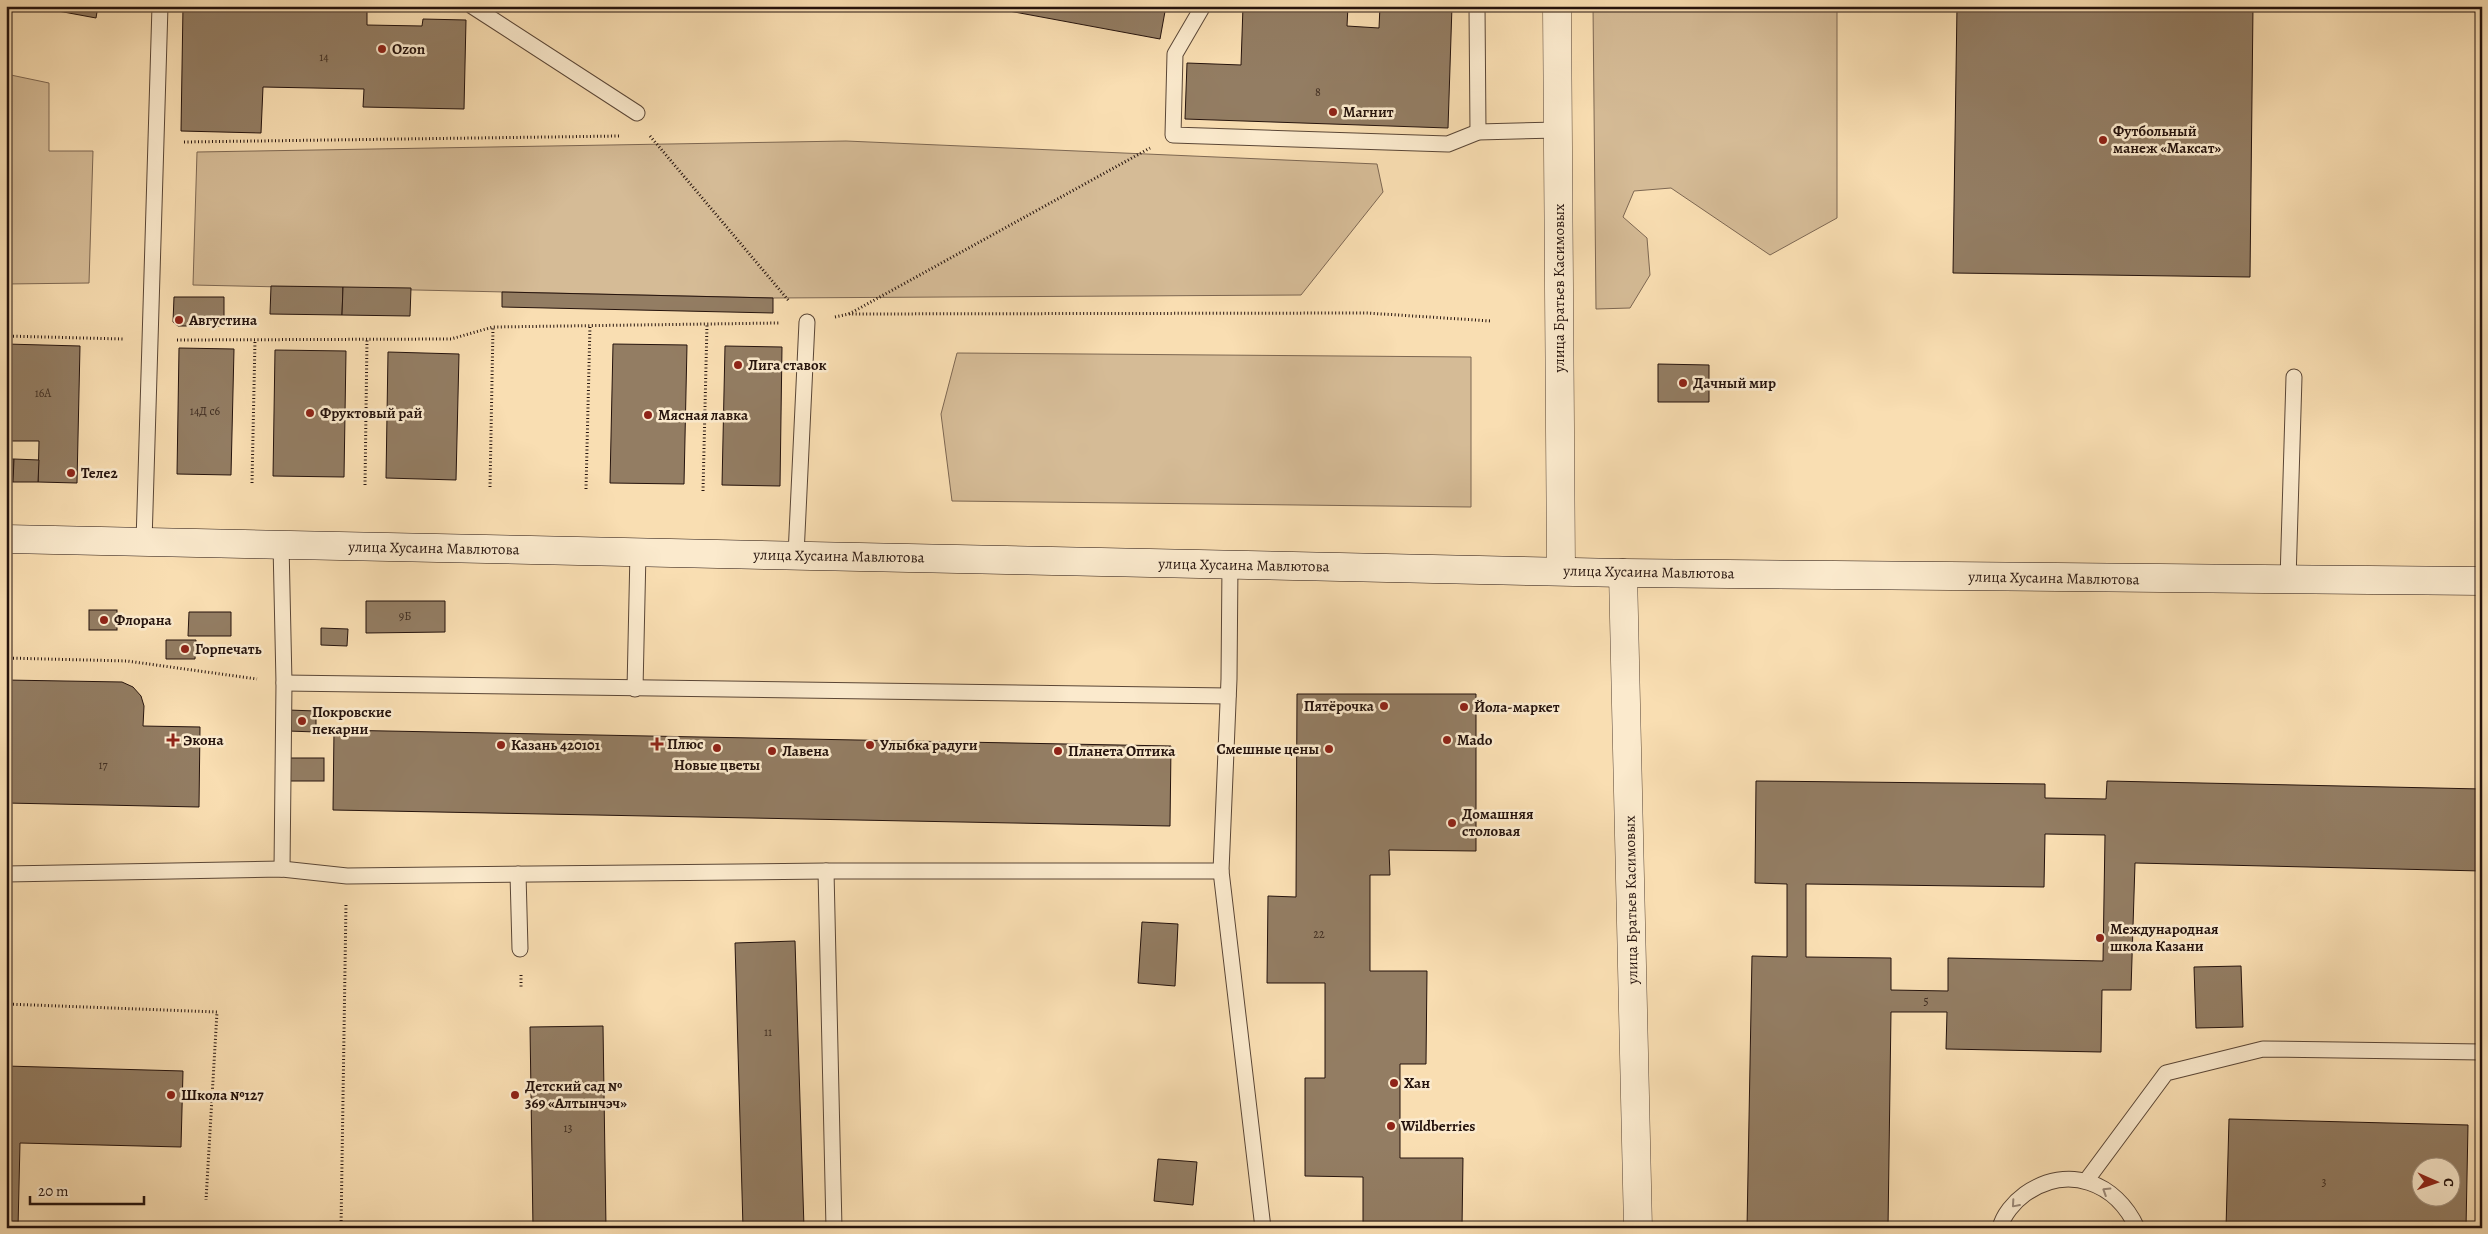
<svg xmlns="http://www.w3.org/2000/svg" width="2488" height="1234" viewBox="0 0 2488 1234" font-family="Alegreya,serif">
<rect width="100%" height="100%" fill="#f9deb2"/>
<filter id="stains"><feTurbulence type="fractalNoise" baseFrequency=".004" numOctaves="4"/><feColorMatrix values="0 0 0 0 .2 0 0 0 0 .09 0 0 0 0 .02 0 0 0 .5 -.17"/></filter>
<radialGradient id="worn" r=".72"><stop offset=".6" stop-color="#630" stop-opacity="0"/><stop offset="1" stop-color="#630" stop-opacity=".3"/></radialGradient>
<!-- green -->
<g fill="#d5bb96" stroke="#7d6752">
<polygon points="1593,6 1837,6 1837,218 1770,255 1671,188 1634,191 1623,217 1647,238 1650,275 1630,308 1596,309"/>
<polygon points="6,74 49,83 49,151 93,151 89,283 6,284"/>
<polygon points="846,141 1377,164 1383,192 1301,295 773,298 193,285 197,152"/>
<polygon points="957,353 1471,357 1471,507 952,501 941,414"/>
</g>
<!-- building -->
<g fill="#937d63" stroke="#25130d" fill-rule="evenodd">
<polygon points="31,6 98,6 96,18"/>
<polygon points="183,6 367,6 367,25 422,26 423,19 466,20 464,109 363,107 364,89 263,87 261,133 181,131"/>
<polygon points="982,6 1166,6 1160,39"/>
<polygon points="1243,6 1348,6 1347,26 1379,28 1380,6 1452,6 1448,128 1185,119 1187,63 1241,65"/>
<polygon points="1957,6 2253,6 2250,277 1953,273"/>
<polygon points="271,286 343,287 342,315 270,314"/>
<polygon points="343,287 411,288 410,316 342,315"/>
<polygon points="502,292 773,298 773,313 502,307"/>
<polygon points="174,297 224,297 224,326 178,326 173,322"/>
<polygon points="6,344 80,346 77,483 38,482 39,441 6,441"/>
<polygon points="613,344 687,345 684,484 610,483"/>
<polygon points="725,346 782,347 780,486 722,485"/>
<polygon points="179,348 234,349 231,475 177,474"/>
<polygon points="275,350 346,351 344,477 273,476"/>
<polygon points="388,352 459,354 456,480 386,478"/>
<polygon points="1658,364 1709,365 1709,402 1658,402"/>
<polygon points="6,459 14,459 13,482 6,482"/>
<polygon points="14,459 39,460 38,482 13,482"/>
<polygon points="366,601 445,601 445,632 366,633"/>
<rect x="89" y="610" width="28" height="20"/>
<polygon points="189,612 231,612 231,636 188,636"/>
<polygon points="321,628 348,629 347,646 321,645"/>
<polygon points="166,640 196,640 195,659 166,659"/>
<polygon points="6,680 122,682 133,687 141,696 144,706 143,726 200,727 199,807 6,803"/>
<polygon points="1297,694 1476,694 1476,851 1389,850 1390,875 1370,875 1370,971 1427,971 1426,1064 1400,1064 1400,1158 1463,1158 1462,1228 1363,1228 1363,1177 1305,1176 1305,1078 1325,1078 1325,983 1267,983 1268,896 1296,897"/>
<polygon points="288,710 316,711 316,732 288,731"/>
<polygon points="334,730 1171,746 1170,826 333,810"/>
<rect x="287" y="758" width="37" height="23"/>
<path d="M1756,781L2045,784V798L2106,799L2107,781L2482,789V871L2135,863L2131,990H2102L2101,1052L1946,1049L1947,1012H1891L1888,1228H1747L1752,956L1787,957V884L1755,883ZM2045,834L2105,835L2103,961L1948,958V991L1891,990V958L1806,957V884L2044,887Z"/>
<polygon points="1142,922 1178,924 1175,986 1138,983"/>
<polygon points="795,941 804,1228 743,1228 735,943"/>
<polygon points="2241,966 2243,1027 2196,1028 2194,967"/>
<polygon points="603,1026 606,1228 533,1228 530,1027"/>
<polygon points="6,1066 183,1071 181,1147 20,1143 18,1228 6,1228"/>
<path d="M2229,1119L2468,1125L2466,1228H2226ZM2420,1166H2450V1196H2420Z"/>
<polygon points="1158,1159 1197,1162 1193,1205 1154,1201"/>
</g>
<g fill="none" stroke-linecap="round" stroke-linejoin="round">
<!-- lane casing -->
<g stroke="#5a4636" stroke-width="17">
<g id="lane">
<polyline points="472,6 637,113"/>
<polyline points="1203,6 1175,54 1173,135 1448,144 1478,132 1558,130"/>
<polyline points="1477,6 1478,132"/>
<polyline points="144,542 160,6"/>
<polyline points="281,544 284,683 282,869"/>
<polyline points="796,555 807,322"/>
<polyline points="2288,580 2294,377"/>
<polyline points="284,683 1228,696"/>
<polyline points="635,689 638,552"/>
<polyline points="826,871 834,1228"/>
<polyline points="1221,871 1263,1228"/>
<polyline points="6,874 282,869 347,876 826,871 1221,871 1229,679 1230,564"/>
<polyline points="518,874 520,949"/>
<polyline points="2086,1181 2166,1073 2263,1049 2482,1052"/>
<path d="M2000,1228C2003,1215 2014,1202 2025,1194C2068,1164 2116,1182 2137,1228"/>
</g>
</g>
<!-- street casing -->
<g stroke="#5a4636" stroke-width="29">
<g id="street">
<polyline points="1557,6 1561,570"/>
<polyline points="1623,573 1638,1228"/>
</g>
</g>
<!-- secondary casing -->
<g stroke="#25130d" stroke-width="29">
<polyline id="secondary" points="6,539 1623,573 2482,581"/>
</g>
<!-- path -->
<g stroke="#25130d" stroke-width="3" stroke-dasharray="1 2.5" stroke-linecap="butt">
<polyline points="650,136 789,301"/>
<polyline points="184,142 620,136"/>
<polyline points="849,314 1150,148"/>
<polyline points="835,317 849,314 1367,313 1491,321"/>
<polyline points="6,336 123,339"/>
<polyline points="177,340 451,339 493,327 779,323"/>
<polyline points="2482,481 2482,512"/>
<polyline points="252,483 255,340"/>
<polyline points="365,485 367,339"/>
<polyline points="490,487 493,327"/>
<polyline points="586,489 590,325"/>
<polyline points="703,491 707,324"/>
<polyline points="6,658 127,661 257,679"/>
<polyline points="521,975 521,989"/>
<polyline points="6,1004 217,1012 206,1200"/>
<polyline points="341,1228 346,903"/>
</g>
<!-- lane -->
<use href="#lane" stroke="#fbeacd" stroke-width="15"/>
<!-- street -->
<use href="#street" stroke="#fbeacd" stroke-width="28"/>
<!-- secondary -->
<use href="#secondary" stroke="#fbeacd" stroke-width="28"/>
</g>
<!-- one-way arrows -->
<defs><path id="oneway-chevron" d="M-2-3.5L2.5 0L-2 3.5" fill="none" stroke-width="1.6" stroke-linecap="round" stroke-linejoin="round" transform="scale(1.25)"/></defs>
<g stroke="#9b8977">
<use href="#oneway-chevron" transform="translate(2106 1191) rotate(-148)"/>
<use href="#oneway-chevron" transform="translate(2015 1204) rotate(131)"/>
</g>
<!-- markers -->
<g fill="#8f2418" stroke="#fbeacd" stroke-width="2">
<circle cx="382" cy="49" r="5"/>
<circle cx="1333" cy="112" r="5"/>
<circle cx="2103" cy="140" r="5"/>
<circle cx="179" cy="320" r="5"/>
<circle cx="738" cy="365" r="5"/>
<circle cx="1683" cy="383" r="5"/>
<circle cx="310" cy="413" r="5"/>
<circle cx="648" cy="415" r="5"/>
<circle cx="71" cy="473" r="5"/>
<circle cx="104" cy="620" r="5"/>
<circle cx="185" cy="649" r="5"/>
<circle cx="1384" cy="706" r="5"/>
<circle cx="1464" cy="707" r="5"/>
<circle cx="302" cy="721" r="5"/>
<path d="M170.5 732.5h5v5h5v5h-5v5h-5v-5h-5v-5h5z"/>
<circle cx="1447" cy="740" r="5"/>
<path d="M654.5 736.5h5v5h5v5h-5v5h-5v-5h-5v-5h5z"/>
<circle cx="501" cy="745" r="5"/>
<circle cx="870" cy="745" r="5"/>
<circle cx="717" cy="748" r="5"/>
<circle cx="1329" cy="749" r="5"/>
<circle cx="772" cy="751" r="5"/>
<circle cx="1058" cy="751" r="5"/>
<circle cx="1452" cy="823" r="5"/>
<circle cx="2100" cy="938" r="5"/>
<circle cx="1394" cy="1083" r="5"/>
<circle cx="171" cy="1095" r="5"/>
<circle cx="515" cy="1095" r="5"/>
<circle cx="1391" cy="1126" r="5"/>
</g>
<g text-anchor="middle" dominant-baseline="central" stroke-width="5" stroke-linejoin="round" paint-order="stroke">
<!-- number labels -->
<g font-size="12" fill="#402e22">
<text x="324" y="57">14</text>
<text x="1318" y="92">8</text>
<text x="43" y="393">16А</text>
<text x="205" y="411">14Д с6</text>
<text x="405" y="616">9Б</text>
<text x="103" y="765">17</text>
<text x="1319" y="934">22</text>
<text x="1926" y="1001">5</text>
<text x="768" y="1032">11</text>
<text x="568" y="1128">13</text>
<text x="2324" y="1182">3</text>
</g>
<!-- poi labels -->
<g font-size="15" font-weight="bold" fill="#25130d" stroke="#fbeacd" text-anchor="start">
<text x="392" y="49">Ozon</text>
<text x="1343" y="112">Магнит</text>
<text x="2113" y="131">Футбольный<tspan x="2113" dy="17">манеж «Максат»</tspan></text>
<text x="189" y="320">Августина</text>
<text x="748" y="365">Лига ставок</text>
<text x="1693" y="383">Дачный мир</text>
<text x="320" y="413">Фруктовый рай</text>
<text x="658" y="415">Мясная лавка</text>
<text x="81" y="473">Теле2</text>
<text x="114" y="620">Флорана</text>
<text x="195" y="649">Горпечать</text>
<text x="1374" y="706" text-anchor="end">Пятёрочка</text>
<text x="1474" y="707">Йола-маркет</text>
<text x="312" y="712">Покровские<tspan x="312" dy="17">пекарни</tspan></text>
<text x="183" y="740">Экона</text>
<text x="1457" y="740">Mado</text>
<text x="667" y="744">Плюс</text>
<text x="511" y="745">Казань 420101</text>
<text x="880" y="745">Улыбка радуги</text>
<text x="1319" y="749" text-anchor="end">Смешные цены</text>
<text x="782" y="751">Лавена</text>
<text x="1068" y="751">Планета Оптика</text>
<text x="717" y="765" text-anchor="middle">Новые цветы</text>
<text x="1462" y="814">Домашняя<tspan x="1462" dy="17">столовая</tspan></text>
<text x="2110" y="929">Международная<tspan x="2110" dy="17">школа Казани</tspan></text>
<text x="1404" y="1083">Хан</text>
<text x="525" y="1086">Детский сад №<tspan x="525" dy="17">369 «Алтынчэч»</tspan></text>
<text x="181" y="1095">Школа №127</text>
<text x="1401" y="1126">Wildberries</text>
</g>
<!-- street labels -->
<g font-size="15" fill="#25130d" stroke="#fbeacd">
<text transform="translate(1559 288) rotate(-90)">улица Братьев Касимовых</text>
<text transform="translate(434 548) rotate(1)">улица Хусаина Мавлютова</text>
<text transform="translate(839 556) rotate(1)">улица Хусаина Мавлютова</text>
<text transform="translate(1244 565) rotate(1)">улица Хусаина Мавлютова</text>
<text transform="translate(1649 572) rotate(1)">улица Хусаина Мавлютова</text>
<text transform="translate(2054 578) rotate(1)">улица Хусаина Мавлютова</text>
<text transform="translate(1631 900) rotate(-91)">улица Братьев Касимовых</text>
</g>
</g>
<!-- margin -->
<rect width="2488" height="1234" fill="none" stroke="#f9deb2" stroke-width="25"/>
<rect x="8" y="8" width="2473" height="1219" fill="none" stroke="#25130d" stroke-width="2.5"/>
<rect x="12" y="12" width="2463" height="1209" fill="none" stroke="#25130d"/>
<!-- north arrow -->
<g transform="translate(2436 1182) rotate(92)"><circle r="24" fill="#fbeacd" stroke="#a59480"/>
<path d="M0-4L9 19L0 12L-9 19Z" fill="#8f2418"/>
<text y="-8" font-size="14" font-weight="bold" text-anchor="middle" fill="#25130d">С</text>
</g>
<!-- scale -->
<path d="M30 1196v8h114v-8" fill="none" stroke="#25130d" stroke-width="2.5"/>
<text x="38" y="1196" font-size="15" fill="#25130d" stroke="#fbeacd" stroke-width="4" paint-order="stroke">20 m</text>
<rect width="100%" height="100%" filter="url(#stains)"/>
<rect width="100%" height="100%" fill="url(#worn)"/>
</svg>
